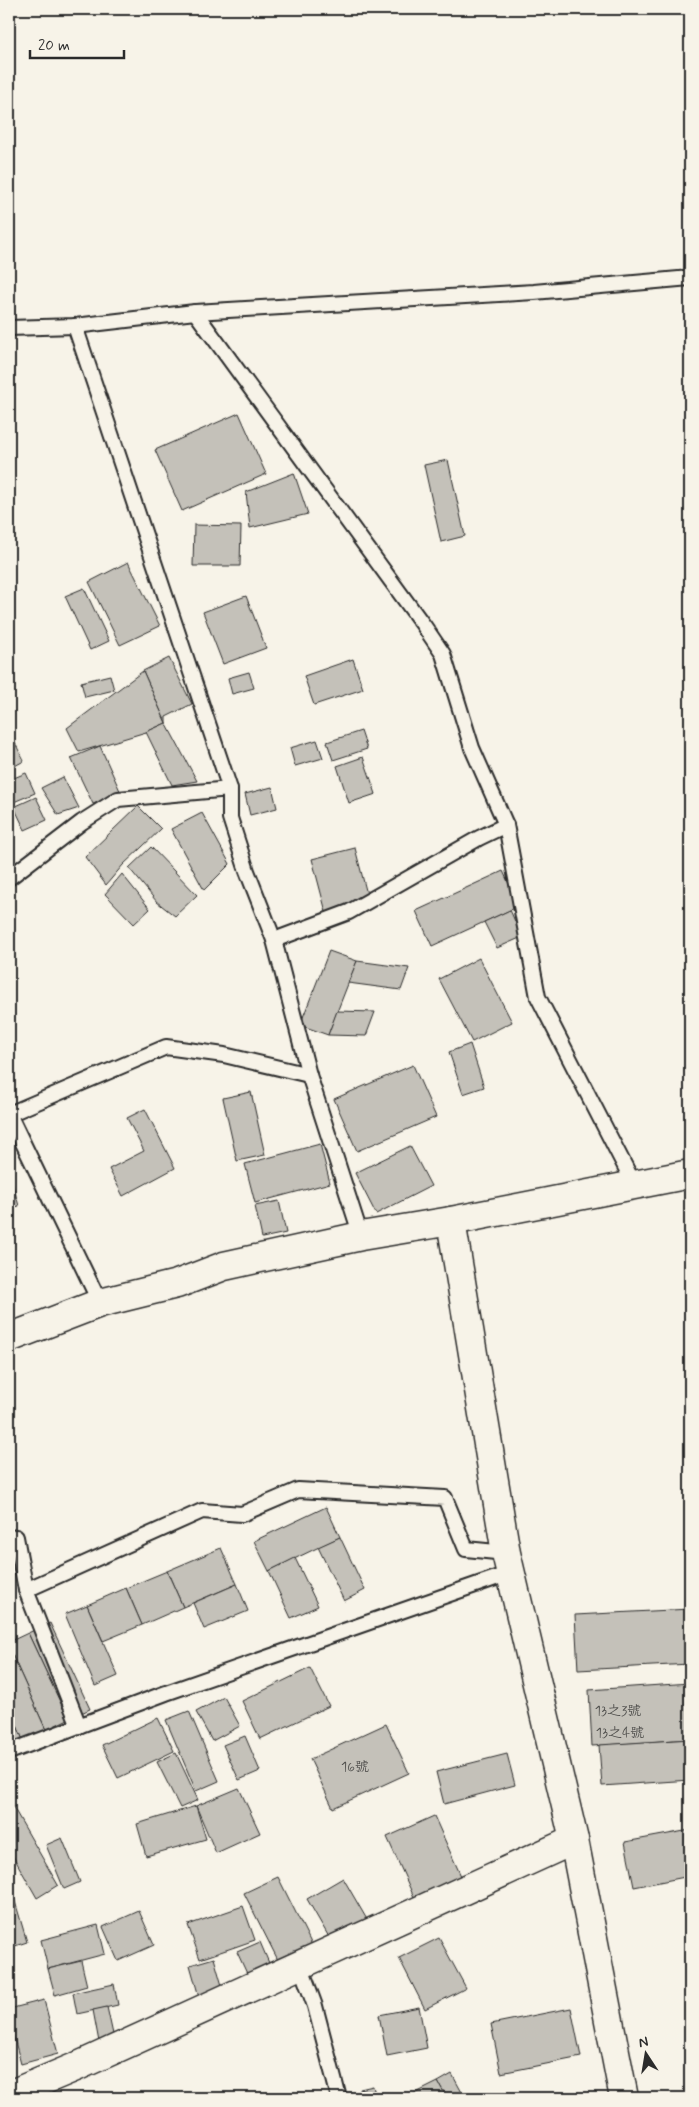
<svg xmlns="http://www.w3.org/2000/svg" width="699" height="2107" viewBox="0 0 699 2107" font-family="Mynerve,'LXGW WenKai TC',sans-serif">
<rect width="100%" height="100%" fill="#f7f3e8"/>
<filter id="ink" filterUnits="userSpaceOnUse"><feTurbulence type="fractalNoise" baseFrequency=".02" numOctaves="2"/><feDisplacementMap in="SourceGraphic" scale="10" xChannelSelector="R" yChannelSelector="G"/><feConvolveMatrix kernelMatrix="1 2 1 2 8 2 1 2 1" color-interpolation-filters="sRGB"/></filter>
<g filter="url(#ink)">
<!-- building -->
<g fill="#c4c1b9" stroke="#2b2b2b">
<polygon points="239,413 266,474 182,511 155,450"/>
<polygon points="448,460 465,536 441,542 424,465"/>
<polygon points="294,473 308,514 250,528 246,492"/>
<polygon points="194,525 241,526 240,566 193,566"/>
<polygon points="128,562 160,626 120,645 89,582"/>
<polygon points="84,588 109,641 90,650 65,596"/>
<polygon points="246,596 266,648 223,664 203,612"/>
<polygon points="169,658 192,704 166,717 166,723 143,671"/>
<polygon points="353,659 363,689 314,705 304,676"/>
<polygon points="143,671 166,723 146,732 79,752 67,728"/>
<polygon points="249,672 254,688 232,694 228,678"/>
<polygon points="110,675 114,690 85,697 81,682"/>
<polygon points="166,723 197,781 172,785 146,732"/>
<polygon points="361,731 367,749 333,760 327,742"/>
<polygon points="317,740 323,758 295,766 290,748"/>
<polygon points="14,741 24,761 9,769 9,743"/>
<polygon points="100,746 121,793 93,804 71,758"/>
<polygon points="363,757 376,794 349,803 337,766"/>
<polygon points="26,773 35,793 9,804 9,780"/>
<polygon points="63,777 79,808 58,815 41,788"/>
<polygon points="272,787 277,808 250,815 245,794"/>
<polygon points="36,797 47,820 25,830 14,807"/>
<polygon points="138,806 161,829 123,865 106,885 85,857"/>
<polygon points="202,813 230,864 204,890 171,829"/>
<polygon points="151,847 197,895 175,916 157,902 129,868"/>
<polygon points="355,848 369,902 326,912 312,859"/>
<polygon points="503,871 519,906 432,946 416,911"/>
<polygon points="122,874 150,909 134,924 105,894"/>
<polygon points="510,910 522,937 497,948 484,922"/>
<polygon points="329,951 357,961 328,1035 300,1025"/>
<polygon points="479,958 512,1022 472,1042 439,979"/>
<polygon points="357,961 409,968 401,990 348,983"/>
<polygon points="337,1011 375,1012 366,1036 328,1035"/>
<polygon points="470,1044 484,1087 463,1094 449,1052"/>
<polygon points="413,1065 436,1117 357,1151 334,1099"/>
<polygon points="251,1092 265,1155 237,1161 223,1098"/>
<polygon points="145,1109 175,1168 123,1196 109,1169 144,1151 127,1118"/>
<polygon points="320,1144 330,1183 255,1203 245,1164"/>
<polygon points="410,1146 431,1186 376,1214 355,1173"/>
<polygon points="9,1171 19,1206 9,1209"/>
<polygon points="279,1201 286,1233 262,1238 255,1206"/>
<polygon points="326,1507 340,1537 269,1571 254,1541"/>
<polygon points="340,1537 365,1590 344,1601 318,1547"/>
<polygon points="221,1548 237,1584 183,1607 167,1571"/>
<polygon points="295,1558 318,1606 291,1618 269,1571"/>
<polygon points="167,1571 183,1607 142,1625 126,1588"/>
<polygon points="237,1584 248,1611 204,1629 193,1603"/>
<polygon points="126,1588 142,1625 103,1641 87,1605"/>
<polygon points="87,1605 118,1676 95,1686 65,1614"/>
<polygon points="690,1609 690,1664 578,1670 575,1615"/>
<polygon points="50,1623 90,1709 68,1719 28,1633"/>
<polygon points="28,1633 68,1719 46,1730 9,1648 9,1642"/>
<polygon points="9,1648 46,1730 23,1740 9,1707"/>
<polygon points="310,1668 329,1706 260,1739 242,1701"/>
<polygon points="690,1683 690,1739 592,1746 589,1690"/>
<polygon points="224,1697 240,1726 212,1741 196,1712"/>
<polygon points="9,1707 23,1740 9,1747"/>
<polygon points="189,1711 219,1781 196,1791 166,1720"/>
<polygon points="158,1718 174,1751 118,1778 102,1745"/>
<polygon points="386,1724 409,1773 333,1808 310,1759"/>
<polygon points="245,1736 260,1771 239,1780 223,1745"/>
<polygon points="690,1739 690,1780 602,1786 599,1745"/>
<polygon points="176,1753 198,1800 180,1808 157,1762"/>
<polygon points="507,1754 515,1785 444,1804 436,1772"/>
<polygon points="239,1788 260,1833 216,1853 196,1806"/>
<polygon points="9,1800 58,1885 37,1898 9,1849"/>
<polygon points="196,1806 206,1839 146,1856 137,1824"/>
<polygon points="434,1816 465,1885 418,1906 387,1837"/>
<polygon points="690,1830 690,1876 634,1887 625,1842"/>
<polygon points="62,1838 80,1882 64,1889 46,1845"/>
<polygon points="278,1877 313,1947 280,1964 244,1893"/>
<polygon points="343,1878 369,1923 333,1944 307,1899"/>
<polygon points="9,1881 27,1942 9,1948"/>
<polygon points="243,1906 255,1940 200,1959 188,1925"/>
<polygon points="139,1911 154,1945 118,1961 103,1927"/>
<polygon points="98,1925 105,1954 48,1969 41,1940"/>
<polygon points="439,1938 466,1988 425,2009 399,1958"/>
<polygon points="260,1942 272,1970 250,1980 237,1952"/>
<polygon points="214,1958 225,1996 201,2004 190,1965"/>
<polygon points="81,1961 87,1986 55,1995 48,1969"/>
<polygon points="114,1984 118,2005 77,2014 73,1993"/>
<polygon points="44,2000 58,2054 21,2064 9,2019 9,2009"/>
<polygon points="107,2007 114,2039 99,2042 93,2010"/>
<polygon points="419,2007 427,2048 387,2056 379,2015"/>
<polygon points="571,2008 581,2057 501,2073 491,2024"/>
<polygon points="452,2074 465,2098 447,2098 438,2082"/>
<polygon points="438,2082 447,2098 406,2098"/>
<polygon points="373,2086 376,2098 362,2098 360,2089"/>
</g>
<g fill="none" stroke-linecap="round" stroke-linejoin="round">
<!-- lane casing -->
<g stroke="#2b2b2b" stroke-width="18">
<g id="lane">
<polyline points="195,312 424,626 443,654 472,748 506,825 538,997 634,1184"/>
<polyline points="75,326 230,789 230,818 247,871 274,940 309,1075 361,1236"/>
<polyline points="9,328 75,326 195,312 534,292 690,278"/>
<polyline points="9,878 82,822 118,799 230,789"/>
<polyline points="274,940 349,912 479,838 506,825"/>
<polyline points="9,1114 166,1047 224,1055 309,1075"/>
<polyline points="9,1114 100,1303"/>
<polyline points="16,1537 26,1590 79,1726"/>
<polyline points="26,1590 202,1511 242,1514 298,1490 445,1498 466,1549 506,1553"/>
<polyline points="9,1752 166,1693 510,1573"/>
<polyline points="300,1965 315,2006 339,2098"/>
</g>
</g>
<!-- street casing -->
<g stroke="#2b2b2b" stroke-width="31">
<g id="street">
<polyline points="451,1221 506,1553 574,1840 624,2098"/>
<polyline points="9,2095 78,2066 574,1840"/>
</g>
</g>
<!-- secondary casing -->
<g stroke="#2b2b2b" stroke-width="31">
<polyline id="secondary" points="9,1338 100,1303 177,1284 224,1266 361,1236 451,1221 690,1174"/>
</g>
<!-- lane -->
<use href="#lane" stroke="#f7f3e8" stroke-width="14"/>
<!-- street -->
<use href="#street" stroke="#f7f3e8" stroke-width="28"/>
<!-- secondary -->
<use href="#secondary" stroke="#f7f3e8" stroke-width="28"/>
</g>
</g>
<g text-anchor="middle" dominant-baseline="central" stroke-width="4" stroke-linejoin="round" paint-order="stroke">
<!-- number labels -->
<g font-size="14" fill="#51504e">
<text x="618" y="1711">13之3號</text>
<text x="620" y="1733">13之4號</text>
<text x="355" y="1767">16號</text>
</g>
</g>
<!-- margin -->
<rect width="699" height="2107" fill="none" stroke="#f7f3e8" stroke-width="30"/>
<rect x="15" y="15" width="669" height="2077" fill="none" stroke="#2b2b2b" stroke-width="2" filter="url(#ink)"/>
<!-- north arrow -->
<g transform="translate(646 2054) rotate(348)" stroke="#f7f3e8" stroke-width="4" paint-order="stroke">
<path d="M0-4L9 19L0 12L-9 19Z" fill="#2b2b2b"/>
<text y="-8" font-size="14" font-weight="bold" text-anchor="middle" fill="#2b2b2b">N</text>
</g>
<!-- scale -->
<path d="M30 50v8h94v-8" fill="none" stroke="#2b2b2b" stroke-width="2.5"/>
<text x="38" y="50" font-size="15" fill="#2b2b2b" stroke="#f7f3e8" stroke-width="4" paint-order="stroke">20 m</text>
</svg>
